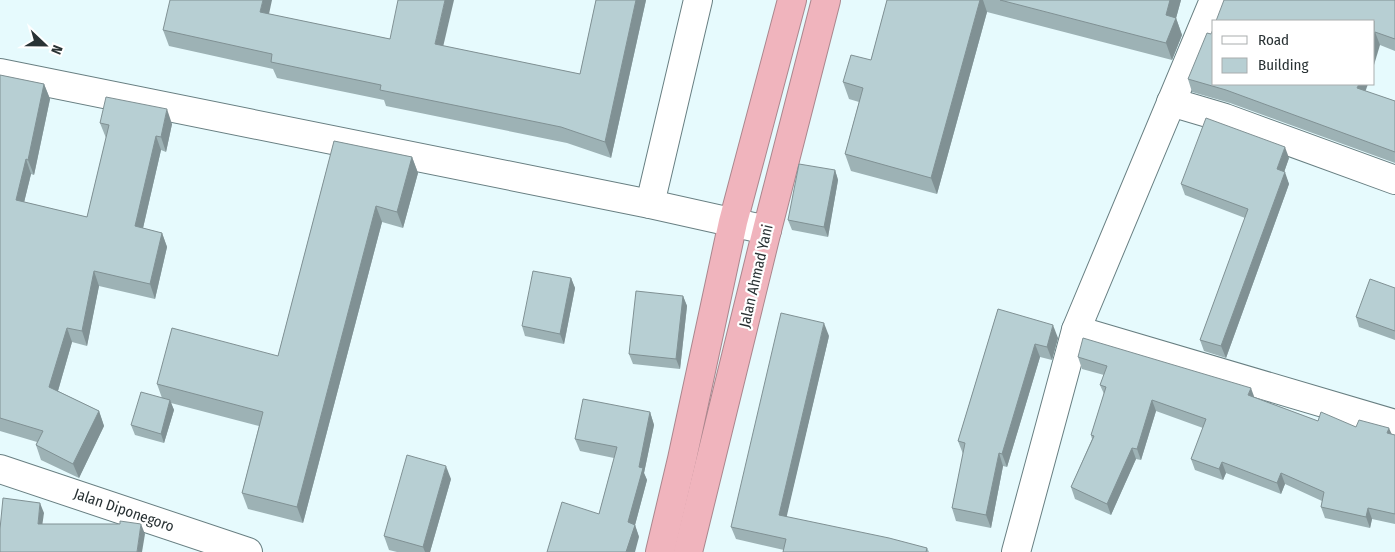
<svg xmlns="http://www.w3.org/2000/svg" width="1395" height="552" viewBox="0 0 1395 552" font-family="'Fira Sans Condensed',sans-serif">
<rect width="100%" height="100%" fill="#e6fafd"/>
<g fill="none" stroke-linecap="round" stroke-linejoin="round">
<!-- minor casing -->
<g stroke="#687f82" stroke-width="30">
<g id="minor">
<polyline points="0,73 650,204 767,230"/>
<polyline points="1171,102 1225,118 1395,180"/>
<polyline points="650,204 698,0"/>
<polyline points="1076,330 1395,424"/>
<polyline points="0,469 248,552"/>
<polyline points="1016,552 1076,330 1214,0"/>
</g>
</g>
<!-- highway casing -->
<g stroke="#aa868d" stroke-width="30">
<g id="highway">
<polyline points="660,552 682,459 733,222 792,0"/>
<polyline points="688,552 767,230 826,0"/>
</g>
</g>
<!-- minor -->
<use href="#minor" stroke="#fff" stroke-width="28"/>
<!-- highway -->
<use href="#highway" stroke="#f0b4bd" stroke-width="28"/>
</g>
<!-- wall -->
<g fill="#9db2b5">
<polygon points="596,0 646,0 611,158 567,143 386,106 384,100 277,78 273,69 169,46 163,30 269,14 390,39 444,46 580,74"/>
<polygon points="887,0 1181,0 1176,18 1182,35 1172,60 987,12 937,194 851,171 845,154 859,102 849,99 843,82 871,60"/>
<polygon points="1224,0 1395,0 1395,51 1380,45"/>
<polygon points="0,75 44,84 50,99 34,175 31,174 24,202 87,217 106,138 100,123 172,124 166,152 161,150 143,228 162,233 167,247 155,299 99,286 87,346 72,342 58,391 99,411 104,426 79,478 41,460 36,445 37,442 0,431"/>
<polygon points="1188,79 1365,91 1395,101 1395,163 1230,103 1192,92"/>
<polygon points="334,141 412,157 418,173 403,228 382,222 303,523 248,509 242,493 259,426 171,403 174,410 164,443 135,435 131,425 162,398 157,384 278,356"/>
<polygon points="1289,158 1284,172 1289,184 1226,358 1204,351 1200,340 1245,218 1185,195 1181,184"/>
<polygon points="835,170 838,180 828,237 792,230 788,220"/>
<polygon points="571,278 575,288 564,344 525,336 522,326"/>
<polygon points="1395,288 1395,340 1359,327 1356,317"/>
<polygon points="683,296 687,306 680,369 633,364 629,354"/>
<polygon points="998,309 1058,338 1052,360 1040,357 1007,467 1003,466 991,528 956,521 952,508 963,454 958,441"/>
<polygon points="829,336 786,517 927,548 929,552 783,552 784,550 736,539 731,527"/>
<polygon points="1078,357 1254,397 1318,421 1356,427 1395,435 1395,524 1372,519 1370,528 1325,518 1321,507 1322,501 1285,484 1281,494 1226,473 1223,480 1195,470 1191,459 1203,428 1156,411 1141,460 1136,459 1111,515 1075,499 1071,487 1092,439 1091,435 1104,394 1100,385 1104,375 1082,369"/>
<polygon points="650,412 654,425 644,473 647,480 635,525 639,537 599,514 614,458 580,451 575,439"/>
<polygon points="451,479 430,552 397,552 389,550 384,536"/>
</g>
<!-- shaded-wall -->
<g fill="#809194">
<polygon points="263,0 272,0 266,28 260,12"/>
<polygon points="445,0 454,0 440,60 435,44"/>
<polygon points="636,0 646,0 611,158 605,142"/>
<polygon points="980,0 983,0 987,12 937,194 931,178"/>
<polygon points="1170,0 1181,0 1175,22 1176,18 1182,35 1172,60 1166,43 1166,15"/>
<polygon points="1375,32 1380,45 1374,65 1374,37"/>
<polygon points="44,84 50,99 34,175 28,160"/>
<polygon points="1359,84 1368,84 1362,101 1357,88"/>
<polygon points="167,109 172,124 166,152 161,137"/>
<polygon points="156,136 161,150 140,241 135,226"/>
<polygon points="1285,147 1289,158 1281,181 1277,169"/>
<polygon points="412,157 418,173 403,228 397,212"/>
<polygon points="26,159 31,174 21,215 16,200"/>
<polygon points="835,170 838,180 828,237 824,227"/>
<polygon points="1285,172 1289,184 1226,358 1221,346"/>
<polygon points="376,206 382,222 303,523 297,507"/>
<polygon points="162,233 167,247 155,299 150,284"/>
<polygon points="94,271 99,286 87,346 82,331"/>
<polygon points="571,278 575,288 564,344 560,334"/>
<polygon points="683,296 687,306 680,369 676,359"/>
<polygon points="824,323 829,336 784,528 779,515"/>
<polygon points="1053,325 1058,338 1052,360 1047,347"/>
<polygon points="67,328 72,342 55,401 49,387"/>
<polygon points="1035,344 1040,357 1007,467 1002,454"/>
<polygon points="1251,388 1255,399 1248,395"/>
<polygon points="170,400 174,410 164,443 161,434"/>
<polygon points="1152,400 1156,411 1141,460 1137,449"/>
<polygon points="99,411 104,426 79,478 73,464"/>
<polygon points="650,412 654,425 644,473 647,480 635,525 639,537 635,552 626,552 628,522"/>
<polygon points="1389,428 1394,439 1387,433"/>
<polygon points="1132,448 1136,459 1111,515 1107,504"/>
<polygon points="999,453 1003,466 991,528 986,515"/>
<polygon points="1222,462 1226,473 1223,480 1219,469"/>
<polygon points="446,466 451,479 430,552 425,552 423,547"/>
<polygon points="1281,473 1285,484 1281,494 1277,483"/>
<polygon points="40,503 44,513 41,534 38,524"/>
<polygon points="1368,508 1372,519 1370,528 1366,517"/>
<polygon points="141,524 145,534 142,552 137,552"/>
</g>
<!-- building -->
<g fill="#b7cfd3" stroke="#809194">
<polygon points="170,0 263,0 260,12 390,39 398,0 445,0 435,44 580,74 596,0 636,0 605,142 561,127 380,90 381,85 271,62 272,54 163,30"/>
<polygon points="887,0 980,0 931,178 845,154 863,88 843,82 851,55 871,60"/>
<polygon points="1000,0 1170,0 1166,15 1176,18 1166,43"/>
<polygon points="1224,0 1395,0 1395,39 1375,32 1374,37 1374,21 1216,21"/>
<polygon points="1214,27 1214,84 1359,84 1357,88 1395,101 1395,152 1226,90 1188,79 1207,33 1211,34"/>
<polygon points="0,75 44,84 28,160 26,159 16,200 87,217 109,125 100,123 106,97 167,109 161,137 156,136 135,226 162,233 150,284 94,271 82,331 67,328 49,387 99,411 73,464 36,445 43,431 0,418"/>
<polygon points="1206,118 1285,147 1277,169 1285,172 1221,346 1200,340 1248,209 1181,184"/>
<polygon points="334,141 412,157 397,212 376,206 297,507 242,493 263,412 157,384 172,328 278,356"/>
<polygon points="799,164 835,170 824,227 788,220"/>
<polygon points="533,271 571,278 560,334 522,326"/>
<polygon points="1370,279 1395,288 1395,331 1356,317"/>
<polygon points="636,291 683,296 676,359 629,354"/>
<polygon points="998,309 1053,325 1047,347 1035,344 1002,454 999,453 986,515 952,508 965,443 958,441"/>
<polygon points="781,313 824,323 779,515 889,538 927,548 926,552 783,552 786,539 731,527"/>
<polygon points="1083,338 1251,388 1248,395 1318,421 1321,412 1356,427 1359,420 1389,428 1387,433 1395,435 1395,514 1368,508 1366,517 1321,507 1324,492 1281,473 1277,483 1222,462 1219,469 1191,459 1206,419 1152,400 1137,449 1132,448 1107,504 1071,487 1094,436 1091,435 1106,387 1100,385 1107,366 1078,357"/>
<polygon points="141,392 170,400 161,434 131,425"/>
<polygon points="583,399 650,412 639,467 643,468 628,522 635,525 626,552 547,552 562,502 599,514 617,447 575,439"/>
<polygon points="407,455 446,466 423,547 384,536"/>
<polygon points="3,498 40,503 38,524 120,524 120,521 141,524 137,552 0,552 0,529"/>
</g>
<g text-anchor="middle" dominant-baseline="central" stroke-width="4.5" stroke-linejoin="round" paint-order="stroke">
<!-- street labels -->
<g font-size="15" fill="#293234" stroke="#fff">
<text transform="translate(756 276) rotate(-77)">Jalan Ahmad Yani</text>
<text transform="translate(124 510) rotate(19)">Jalan Diponegoro</text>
</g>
</g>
<!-- legend -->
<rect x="1212" y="20" width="162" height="65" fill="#ffffff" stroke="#a9adae"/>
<rect x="1222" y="36" width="25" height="8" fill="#ffffff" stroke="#a9adae"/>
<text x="1258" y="45" font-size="15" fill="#293234">Road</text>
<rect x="1222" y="58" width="25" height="15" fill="#b7cfd3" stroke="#a9adae"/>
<text x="1258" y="70" font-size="15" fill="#293234">Building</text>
<!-- north arrow -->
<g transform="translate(45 45) rotate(112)" stroke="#ffffff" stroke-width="4" paint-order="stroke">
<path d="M0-4L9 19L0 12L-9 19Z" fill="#293234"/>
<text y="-8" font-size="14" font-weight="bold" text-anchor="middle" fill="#293234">N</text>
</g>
</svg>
